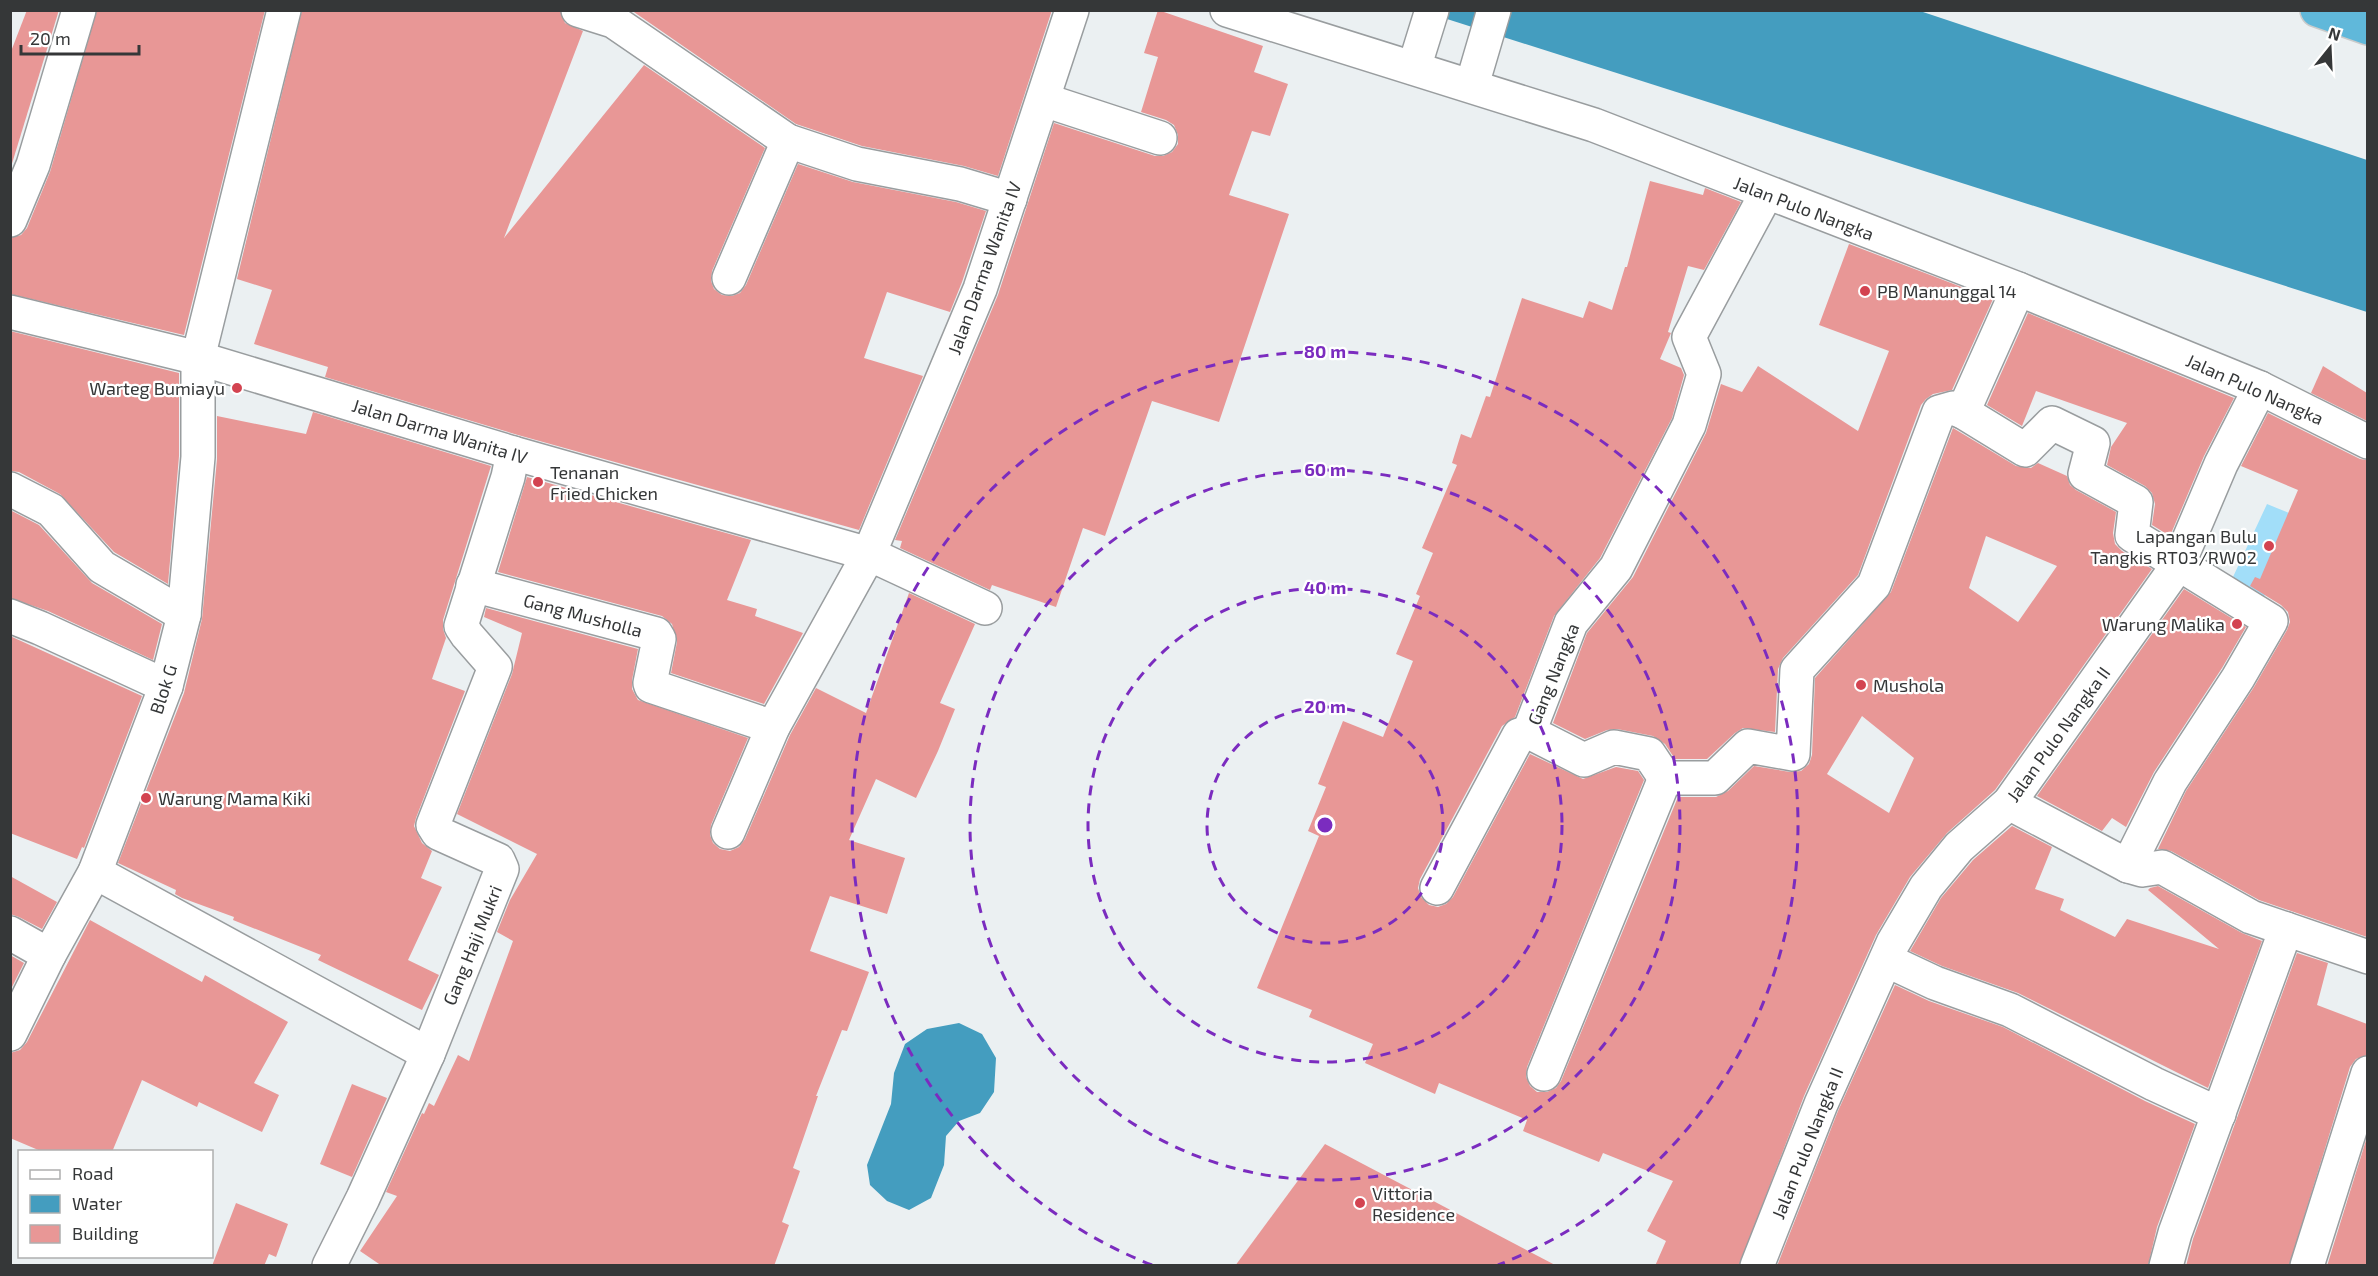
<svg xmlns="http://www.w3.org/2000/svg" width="2378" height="1276" viewBox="0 0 2378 1276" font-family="'Exo 2',sans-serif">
<rect width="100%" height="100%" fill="#ebf0f2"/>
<!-- green -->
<polygon fill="#a2def9" points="2267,504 2306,520 2274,573 2261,604 2226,592"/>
<!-- water -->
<g fill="#449dbf">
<polygon points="1422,11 1920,11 2367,160 2367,312"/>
<polygon points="959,1023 982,1034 996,1058 994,1092 980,1113 959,1121 946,1136 944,1165 931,1198 909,1210 887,1201 870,1185 867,1165 891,1104 894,1073 905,1044 927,1029"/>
</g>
<!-- building -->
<g fill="#e89796" fill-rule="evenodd">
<polygon points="27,10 59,10 10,170 10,54"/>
<polygon points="97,10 265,10 184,335 10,294 10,238 21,235 27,228 50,172"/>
<polygon points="302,10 560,10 565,23 583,31 504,238 644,65 765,148 712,271 711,281 714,289 722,295 732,296 740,293 746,285 798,164 853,182 956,202 986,211 962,282 950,312 887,292 864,358 923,376 859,530 518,435 325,377 328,367 254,344 272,290 237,279"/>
<polygon points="631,10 1052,10 998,176 964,166 862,146 796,124"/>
<polygon points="1158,10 1263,46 1254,72 1288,84 1270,136 1252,131 1229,195 1289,214 1219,422 1152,401 1105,536 1083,528 1056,607 992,585 990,590 900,548 902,541 895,540 998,295 1054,123 1155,156 1163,156 1172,152 1178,144 1178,135 1174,125 1166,120 1141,112 1158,57 1144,53"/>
<path d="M1650,181L1703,195L1705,188L1741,202L1704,270L1688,266L1668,332L1671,333L1660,359L1681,368L1684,375L1672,418L1600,558L1554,616L1515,717L1502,726L1420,879L1418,888L1421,897L1429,905L1438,907L1446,904L1453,897L1530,754L1583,779L1616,767L1638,771L1644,780L1527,1067L1526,1077L1530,1086L1537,1092H1547L1556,1088L1561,1081L1678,797H1716L1728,791L1754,766L1790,772L1801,771L1809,764L1812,755L1815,678L1891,592L1953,428L2016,466L2031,468L2038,463L2067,476L2070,485L2076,490L2116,512L2113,533L2115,544L2122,551L2152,569L1995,790L1947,833L1910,877L1876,935L1804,1096L1739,1266H1655L1666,1241L1647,1231L1673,1181L1603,1153L1599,1162L1523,1131L1527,1120L1439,1083L1435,1094L1365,1063L1373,1044L1309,1017L1312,1010L1257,988L1319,836L1308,831L1326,787L1318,784L1343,721L1383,737L1413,661L1396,654L1420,596L1416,594L1433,553L1422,548L1457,465L1452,463L1461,434L1471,438L1486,396L1490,397L1522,298L1583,318L1589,301L1612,310L1625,267H1627ZM1986,536L2057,566L2018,622L1969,588ZM1862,716L1914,758L1889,813L1827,774Z"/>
<polygon points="1849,244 1993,299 1952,390 1933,394 1926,399 1921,405 1858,575 1783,658 1778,669 1775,732 1743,728 1735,733 1707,759 1675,759 1665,744 1653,736 1617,729 1607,730 1585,739 1553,723 1587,633 1633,577 1706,433 1721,384 1742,392 1758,366 1858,431 1889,351 1819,325"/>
<polygon points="2028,313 2234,398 2204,456 2170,536 2152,525 2155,504 2152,493 2145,486 2107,465 2111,447 2127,423 2036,391 2022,426 1987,405"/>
<polygon points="10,331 179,373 179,456 168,584 114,552 60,494 19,472 10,471"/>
<polygon points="2323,366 2367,393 2367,421 2311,393"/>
<polygon points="313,412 491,466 443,620 443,629 446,638 432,679 465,691 416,818 414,826 422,843 432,851 421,878 442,887 408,960 439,975 422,1010 318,960 321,955 233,920 234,917 182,898 175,894 176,890 118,863 184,693 202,619 217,459 217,416 306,434"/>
<polygon points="2268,413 2360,459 2367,460 2367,937 2259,900 2171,851 2158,849 2186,791 2254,687 2287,630 2290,622 2288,612 2281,605 2250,586 2255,577 2260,579 2298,490 2241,466"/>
<polygon points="527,477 751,540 727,600 757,609 755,616 803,633 764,704 671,673 677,642 672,624 662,616 498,572"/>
<polygon points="10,510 39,525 92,583 162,624 153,660 48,611 10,598"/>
<polygon points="2184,589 2246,627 2222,668 2154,772 2126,827 2112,818 2102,831 2037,796"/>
<polygon points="909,593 975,624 940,703 955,709 938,751 916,798 876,779 849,840 905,858 887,914 830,896 810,951 869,972 847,1031 842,1030 816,1096 818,1096 793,1168 800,1171 782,1222 789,1225 774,1266 382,1266 360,1251 397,1196 386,1192 422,1113 424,1114 429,1103 434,1106 458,1055 469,1061 513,941 497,932 510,900 537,854 457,814 512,674 522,633 484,617 486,608 638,649 632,680 632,689 638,700 748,738 711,825 710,835 713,843 720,849 730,851 739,847 745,839 790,735 816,688 866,713"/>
<polygon points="10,636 142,696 84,848 82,847 77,859 10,833"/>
<polygon points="2012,826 2052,847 2035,889 2064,899 2060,910 2115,937 2127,919 2219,949 2148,890 2150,888 2158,886 2242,933 2262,941 2208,1088 2018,993 1942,966 1910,951 1941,898 1973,860"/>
<polygon points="10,876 57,902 42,929 19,917 10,914"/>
<polygon points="90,920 202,982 205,975 288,1022 254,1083 279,1095 262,1132 199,1102 197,1107 142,1080 112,1152 43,1152 10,1138 10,1053 20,1050 27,1042"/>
<polygon points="2297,953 2328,963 2317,1005 2367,1024 2367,1055 2356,1059 2350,1067 2289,1266 2186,1266 2193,1239"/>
<polygon points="10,955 24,963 10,991"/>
<polygon points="1895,985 1929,1001 2003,1027 2145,1101 2195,1124 2157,1227 2148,1266 1777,1266 1838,1111"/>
<polygon points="352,1084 387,1098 352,1177 320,1164"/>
<polygon points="2367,1137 2367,1266 2327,1266"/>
<polygon points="1325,1144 1557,1266 1235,1266"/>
<polygon points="236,1203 288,1224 276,1257 269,1254 264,1266 212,1266"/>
</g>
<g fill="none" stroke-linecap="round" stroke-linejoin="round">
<!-- minor casing -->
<g stroke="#999d9f" stroke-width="36">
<g id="minor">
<polyline points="578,10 613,21 788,141 857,164 960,184 1010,199"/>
<polyline points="1227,10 1594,125 2018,289 2260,388 2368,442"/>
<polyline points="1414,68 1432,10"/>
<polyline points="1472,85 1494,10"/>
<polyline points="1044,100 1160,138"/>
<polyline points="1766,194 1689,337 1704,374 1689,425 1616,568 1571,623 1529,732 1584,760 1614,747 1649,754 1665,778 1715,778 1748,746 1793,754 1797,670 1874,585 1939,412 1953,408 1963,412"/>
<polyline points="10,220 33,165 79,10"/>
<polyline points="729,278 788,141"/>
<polyline points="2018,289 1963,412 2025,450 2052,423 2093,443 2085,474 2136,502 2132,535 2271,621 2238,678 2170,782 2128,866"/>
<polyline points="10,312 198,358 513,453 869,554 985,608"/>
<polyline points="10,489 51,510 102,567 184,615"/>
<polyline points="473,585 656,634 659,639 650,683 651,686 773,727"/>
<polyline points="10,616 40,628 166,686"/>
<polyline points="2009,803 2128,866 2142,870 2162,867 2251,917 2368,957"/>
<polyline points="728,832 773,727 869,554 980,289 1072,10"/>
<polyline points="95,872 428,1054"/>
<polyline points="1437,888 1519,735 1529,732"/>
<polyline points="10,933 49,955 95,872 166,686 184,615 198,457 198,358 284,10"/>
<polyline points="1886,960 1935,983 2010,1010 2154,1084 2219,1114"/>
<polyline points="10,1034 49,955"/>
<polyline points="1544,1074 1665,778"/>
<polyline points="329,1266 363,1198 428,1054 502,869 498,860 438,833 433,825 495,667 467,635 461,626 508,477 513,453"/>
<polyline points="1757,1266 1821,1104 1893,943 1926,887 1959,847 2009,803 2178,565 2221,464 2260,388"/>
<polyline points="2166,1266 2175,1233 2286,929"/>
<polyline points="2307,1266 2368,1073"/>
</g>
</g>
<!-- trunk casing -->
<g stroke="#cacbcb" stroke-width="36">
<polyline id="trunk" points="2317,10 2368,28"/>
</g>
<!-- minor -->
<use href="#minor" stroke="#fff" stroke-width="33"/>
<!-- trunk -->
<use href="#trunk" stroke="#60b8da" stroke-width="33"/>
</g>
<!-- distance rings -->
<g fill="none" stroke="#7b2cbf" stroke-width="3" stroke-dasharray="10 8">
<circle cx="1325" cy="825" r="118"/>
<circle cx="1325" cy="825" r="237"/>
<circle cx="1325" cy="825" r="355"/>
<path d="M1152 1265A473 473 0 1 1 1498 1265"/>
</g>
<!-- markers -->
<g fill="#d34350" stroke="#fff" stroke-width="2">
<circle cx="1865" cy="291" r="6"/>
<circle cx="237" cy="388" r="6"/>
<circle cx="538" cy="482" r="6"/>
<circle cx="2269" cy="546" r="6"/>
<circle cx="2237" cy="624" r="6"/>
<circle cx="1861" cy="685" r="6"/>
<circle cx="146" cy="798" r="6"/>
<circle cx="1360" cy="1203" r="6"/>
</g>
<g text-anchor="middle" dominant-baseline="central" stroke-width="4.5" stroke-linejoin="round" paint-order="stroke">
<!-- street labels -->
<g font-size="18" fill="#353738" stroke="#fff">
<text transform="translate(1804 208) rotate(21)">Jalan Pulo Nangka</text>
<text transform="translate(984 268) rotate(-70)">Jalan Darma Wanita IV</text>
<text transform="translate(2255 389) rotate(24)">Jalan Pulo Nangka</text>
<text transform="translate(440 431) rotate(17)">Jalan Darma Wanita IV</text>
<text transform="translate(583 615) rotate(15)">Gang Musholla</text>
<text transform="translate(1553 674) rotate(-68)">Gang Nangka</text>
<text transform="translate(163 689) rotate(-72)">Blok G</text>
<text transform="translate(2058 734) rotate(-54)">Jalan Pulo Nangka II</text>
<text transform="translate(472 945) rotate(-68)">Gang Haji Mukri</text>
<text transform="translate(1807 1143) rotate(-68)">Jalan Pulo Nangka II</text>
</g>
<!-- poi labels -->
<g font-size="18" fill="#353738" stroke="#fff" text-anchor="start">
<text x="1877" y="291">PB Manunggal 14</text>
<text x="225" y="388" text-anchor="end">Warteg Bumiayu</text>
<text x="550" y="472">Tenanan<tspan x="550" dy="21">Fried Chicken</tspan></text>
<text x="2257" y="536" text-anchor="end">Lapangan Bulu<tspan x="2257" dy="21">Tangkis RT03/RW02</tspan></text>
<text x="2225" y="624" text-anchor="end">Warung Malika</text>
<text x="1873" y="685">Mushola</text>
<text x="158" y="798">Warung Mama Kiki</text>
<text x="1372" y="1193">Vittoria<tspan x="1372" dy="21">Residence</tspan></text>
</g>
</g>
<circle cx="1325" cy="825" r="9" fill="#7b2cbf" stroke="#fff" stroke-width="3"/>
<g font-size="18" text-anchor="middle" font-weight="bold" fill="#7b2cbf" stroke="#fff" stroke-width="4.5" stroke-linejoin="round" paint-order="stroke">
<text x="1325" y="358">80 m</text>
<text x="1325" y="476">60 m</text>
<text x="1325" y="594">40 m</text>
<text x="1325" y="713">20 m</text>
</g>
<!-- border -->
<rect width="2378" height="1276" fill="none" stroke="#353738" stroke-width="24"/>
<!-- legend -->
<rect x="18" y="1150" width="195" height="108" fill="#ffffff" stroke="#aeafaf" stroke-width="1.5"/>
<rect x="30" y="1170" width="30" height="9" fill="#ffffff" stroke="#aeafaf" stroke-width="1.5"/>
<text x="72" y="1180" font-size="18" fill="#353738">Road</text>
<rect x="30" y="1195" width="30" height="18" fill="#449dbf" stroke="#aeafaf" stroke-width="1.5"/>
<text x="72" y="1210" font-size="18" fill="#353738">Water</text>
<rect x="30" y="1225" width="30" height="18" fill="#e89796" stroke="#aeafaf" stroke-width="1.5"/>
<text x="72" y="1240" font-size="18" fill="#353738">Building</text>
<!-- north arrow -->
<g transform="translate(2330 48) rotate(18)" stroke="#ffffff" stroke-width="4.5" paint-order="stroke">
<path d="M0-4.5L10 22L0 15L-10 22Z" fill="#353738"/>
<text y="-9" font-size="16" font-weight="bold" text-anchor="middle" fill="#353738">N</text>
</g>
<!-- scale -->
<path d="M21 45v9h118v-9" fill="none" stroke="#353738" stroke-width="3"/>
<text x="30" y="45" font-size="18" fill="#353738" stroke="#ffffff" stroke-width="4.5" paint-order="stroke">20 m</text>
</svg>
